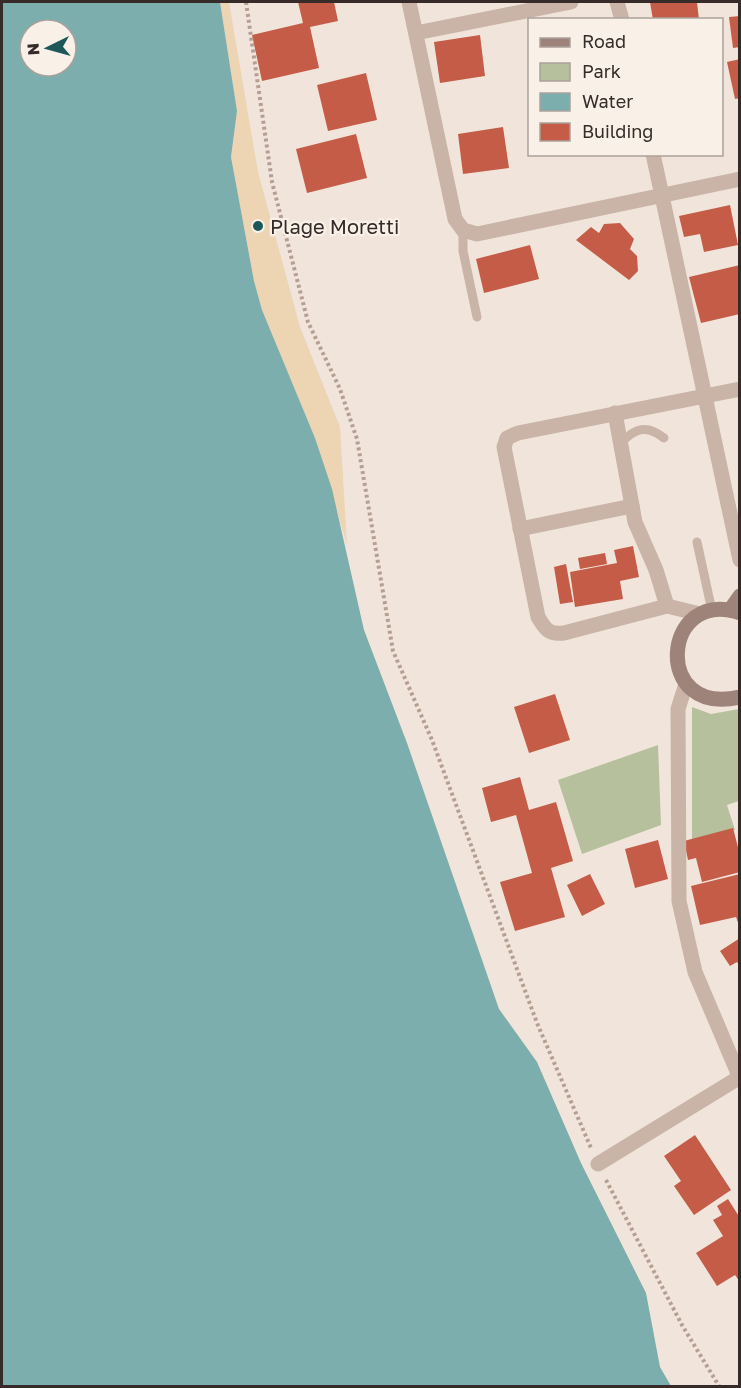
<svg xmlns="http://www.w3.org/2000/svg" width="741" height="1388" viewBox="0 0 741 1388" font-family="'Golos Text',sans-serif">
<rect width="100%" height="100%" fill="#f1e5db"/>
<!-- green -->
<g fill="#b7c09c">
<polygon points="692,707 711,714 739,709 739,801 727,805 735,830 692,842"/>
<polygon points="658,745 661,825 582,854 558,780"/>
</g>
<!-- sand -->
<polygon fill="#edd4b2" points="220,2 229,2 258,172 300,327 340,427 347,545 315,438 262,310 254,281 231,157 237,111"/>
<!-- water -->
<path fill="#7baeac" fill-rule="evenodd" d="M2,2H220L237,111L231,157L254,281L262,310L315,438L332,489L364,630L407,743L499,1009L537,1062L581,1163L646,1293L660,1367L671,1386H2ZM30,30H66V66H30Z"/>
<!-- building -->
<g fill="#c45c47">
<polygon points="298,2 334,2 338,21 310,27 319,68 262,81 252,35 303,23"/>
<polygon points="650,2 697,2 699,20 653,20"/>
<polygon points="740,16 740,47 733,48 729,17"/>
<polygon points="480,35 485,76 440,83 434,42"/>
<polygon points="740,59 740,98 735,99 727,62"/>
<polygon points="366,73 377,120 328,131 317,85"/>
<polygon points="503,127 509,168 463,174 458,134"/>
<polygon points="356,134 367,178 307,193 296,149"/>
<polygon points="730,205 738,245 704,252 700,234 684,237 679,216"/>
<polygon points="620,223 634,239 630,249 637,256 638,271 629,280 576,240 591,227 599,233 604,224"/>
<polygon points="530,245 539,279 484,293 476,259"/>
<polygon points="740,265 740,314 701,323 689,277"/>
<polygon points="633,546 639,577 620,581 623,599 575,607 570,572 617,563 614,550"/>
<polygon points="605,553 607,564 580,569 578,558"/>
<polygon points="566,564 573,602 560,604 554,567"/>
<polygon points="555,694 570,740 529,753 514,707"/>
<polygon points="520,777 529,810 556,802 573,861 551,868 565,917 515,931 500,882 532,873 516,815 491,822 482,788"/>
<polygon points="733,828 740,855 740,872 702,882 696,858 688,860 684,841"/>
<polygon points="658,840 668,879 635,888 625,849"/>
<polygon points="590,874 605,904 582,916 567,885"/>
<polygon points="740,874 740,928 736,917 700,925 691,886"/>
<polygon points="740,938 740,966 737,962 730,966 720,951"/>
<polygon points="695,1135 731,1190 694,1215 674,1186 681,1181 664,1156"/>
<polygon points="728,1199 740,1218 740,1282 735,1275 717,1286 696,1253 723,1236 713,1220 722,1215 717,1206"/>
</g>
<g fill="none" stroke-linecap="round" stroke-linejoin="round">
<!-- path -->
<g stroke="#b59e92" stroke-width="4" stroke-dasharray="3 3" stroke-linecap="butt">
<polyline points="246,2 272,182 308,322 340,389 357,439 393,651 432,740 537,1023 591,1148"/>
<polyline points="606,1180 682,1325 719,1386"/>
</g>
<!-- lane -->
<g stroke="#c9b4a7" stroke-width="9">
<polyline points="463,230 463,251 477,317"/>
<path d="M621,443C635,428 647,424 664,438"/>
<polyline points="697,542 712,611"/>
</g>
<!-- street -->
<g stroke="#c9b4a7" stroke-width="15">
<polyline points="409,2 455,219 463,230 477,234 740,179"/>
<polyline points="617,2 622,20"/>
<polyline points="416,33 571,2"/>
<polyline points="653,154 740,560"/>
<polyline points="615,413 635,522 656,570 667,606"/>
<polyline points="520,529 632,506"/>
<path d="M700,614L667,606L564,633C549,635 545,629 538,617L504,447L507,438L518,433L740,389"/>
<polyline points="686,684 678,709 679,901 695,972 740,1078"/>
<polyline points="598,1164 740,1077"/>
</g>
<!-- secondary -->
<g stroke="#9d8379" stroke-width="15">
<polyline points="730,610 740,596"/>
<path d="M740,613C662,586 651,718 740,697"/>
</g>
</g>
<!-- markers -->
<circle fill="#1e5757" stroke="#f9f0e8" stroke-width="2" cx="258" cy="226" r="6"/>
<g text-anchor="middle" dominant-baseline="central" stroke-width="4.5" stroke-linejoin="round" paint-order="stroke">
<!-- poi labels -->
<g font-size="20" fill="#362b28" stroke="#f9f0e8" text-anchor="start">
<text x="270" y="226">Plage Moretti</text>
</g>
</g>
<!-- border -->
<rect width="741" height="1388" fill="none" stroke="#362b28" stroke-width="6"/>
<!-- legend -->
<rect x="528" y="18" width="195" height="138" fill="#f9f0e8" stroke="#aba19b" stroke-width="1.5"/>
<rect x="540" y="38" width="30" height="9" fill="#9d8379" stroke="#aba19b" stroke-width="1.5"/>
<text x="582" y="48" font-size="18" fill="#362b28">Road</text>
<rect x="540" y="63" width="30" height="18" fill="#b7c09c" stroke="#aba19b" stroke-width="1.5"/>
<text x="582" y="78" font-size="18" fill="#362b28">Park</text>
<rect x="540" y="93" width="30" height="18" fill="#7baeac" stroke="#aba19b" stroke-width="1.5"/>
<text x="582" y="108" font-size="18" fill="#362b28">Water</text>
<rect x="540" y="123" width="30" height="18" fill="#c45c47" stroke="#aba19b" stroke-width="1.5"/>
<text x="582" y="138" font-size="18" fill="#362b28">Building</text>
<!-- north arrow -->
<g transform="translate(48 48) rotate(265)"><circle r="28" fill="#f9f0e8" stroke="#aba19b" stroke-width="1.5"/>
<path d="M0-4.5L10 22L0 15L-10 22Z" fill="#1e5757"/>
<text y="-9" font-size="16" font-weight="bold" text-anchor="middle" fill="#362b28">N</text>
</g>
</svg>
